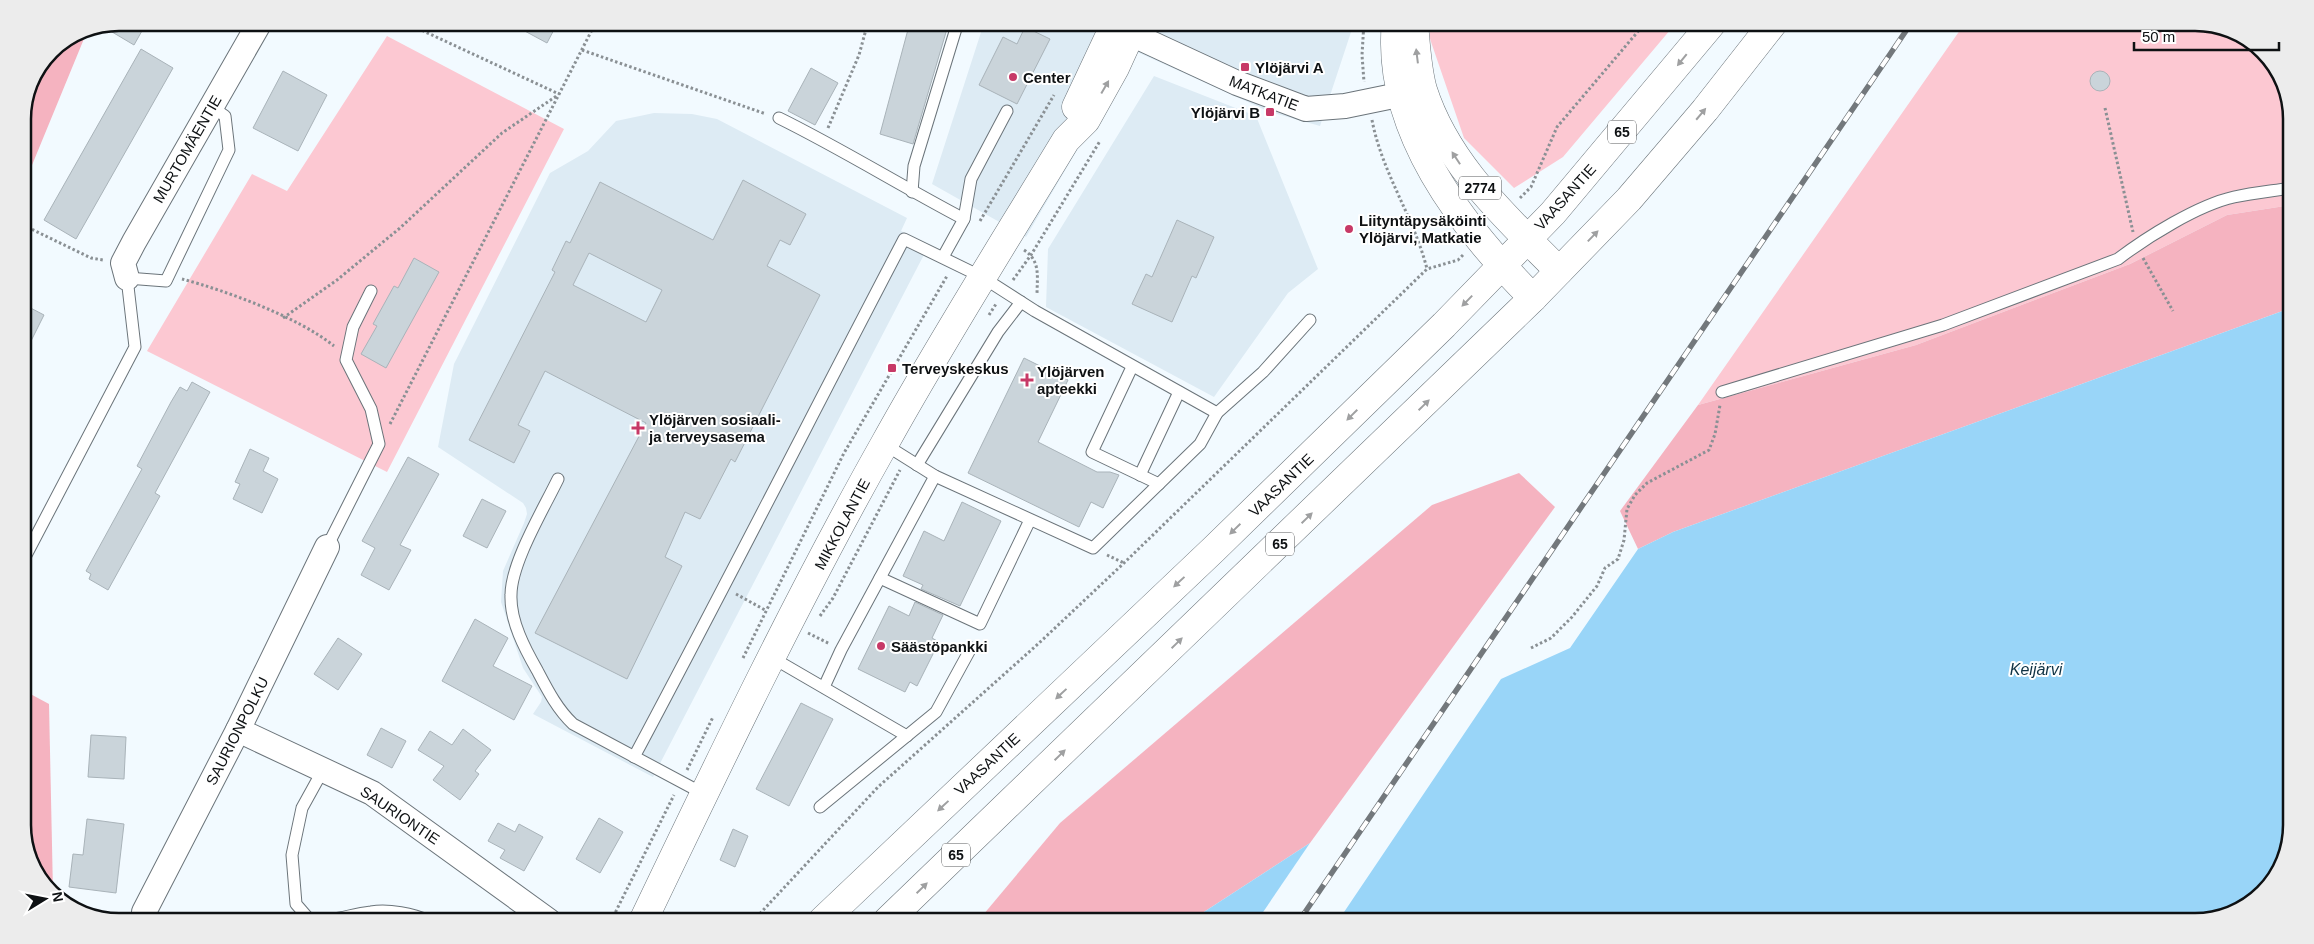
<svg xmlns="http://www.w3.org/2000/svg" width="2314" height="944" viewBox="0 0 2314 944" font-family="Arial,sans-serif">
<rect width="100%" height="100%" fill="#f2faff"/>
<!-- built -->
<g fill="#ddebf4">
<polygon points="984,23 1354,23 1320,126 1270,112 1135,51 1026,237 932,184"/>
<polygon points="1154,76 1256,116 1318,269 1288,293 1214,397 1046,307 1048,249"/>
<polygon points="654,113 692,114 717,119 907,218 901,231 929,245 653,777 533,714 541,702 542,697 523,668 501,602 503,571 524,523 527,514 526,508 523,503 438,447 454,364 550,173 588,151 616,121"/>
</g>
<!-- green -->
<g fill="#fcc8d2">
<polygon points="1432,23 1432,22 1676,23 1563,157 1514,188 1464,138 1429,36"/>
<polygon points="1965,23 2195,23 2231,30 2275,65 2291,113 2291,205 2227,215 2130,264 1916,345 1698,405"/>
<polygon points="387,36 564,129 387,472 147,351 252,174 287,191"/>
</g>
<!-- forest -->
<g fill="#f5b3c0">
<path d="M88,29L23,187C23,141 16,88 51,51C59,43 73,36 83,30Z"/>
<polygon points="2291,205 2291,308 1673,532 1638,549 1620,511 1698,405 1916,345 2130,264 2227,215"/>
<polygon points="1519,473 1555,507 1310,843 1190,921 978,921 1060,823 1432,505"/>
<polygon points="23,690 49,704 53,892 42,883 23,831"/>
</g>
<!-- water -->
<g fill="#99d5f8">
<polygon points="2291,308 2291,825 2284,861 2249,905 2195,921 1338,921 1501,679 1570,648 1638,549 1673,532"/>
<polygon points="1310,843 1257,921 1190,921"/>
</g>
<!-- building -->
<g fill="#cad4da" stroke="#a9b3b9" fill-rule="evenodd">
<polygon points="119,22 147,22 134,45 102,26"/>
<polygon points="508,22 558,22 547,43"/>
<polygon points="910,22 949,22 913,144 880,134"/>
<polygon points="1025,27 1050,39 1017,104 979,85 1003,37 1017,44"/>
<polygon points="141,49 173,68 76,239 44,220"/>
<polygon points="811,68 838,83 815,125 788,111"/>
<polygon points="283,71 327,95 298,151 253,128"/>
<circle cx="2100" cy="81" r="10"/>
<path d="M743,180L806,214L790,245L780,240L767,266L820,295L735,462L731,459L700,519L685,512L665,557L682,566L627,679L535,633L646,423L545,371L518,425L530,431L514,463L469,440L555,272L552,270L566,241L570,243L600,182L713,240ZM589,253L662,290L646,322L573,285Z"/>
<polygon points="1177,220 1214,237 1196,278 1192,276 1172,322 1132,304 1146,274 1152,277"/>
<polygon points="414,258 439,272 386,368 361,354 377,326 373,324 394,286 398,288"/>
<polygon points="23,304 44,315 23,357"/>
<polygon points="1024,358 1068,380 1038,442 1097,472 1110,472 1119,475 1103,508 1091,502 1079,527 968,473"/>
<polygon points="192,382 210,392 155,493 160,496 108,590 89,579 91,574 86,571 142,469 137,466 171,402 180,387 187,391"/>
<polygon points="250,449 269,458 263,471 278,479 262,513 233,499 240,484 235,482"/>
<polygon points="408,457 439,474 400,545 411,550 389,590 361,575 375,548 362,541"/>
<polygon points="482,499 506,511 487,548 463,536"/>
<polygon points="962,502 1001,521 960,606 921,589 923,585 903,576 924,531 944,541"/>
<polygon points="915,602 943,615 932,638 939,642 917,686 910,682 905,692 858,669 889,606 909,616"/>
<polygon points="475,619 508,638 493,666 532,686 514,720 442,681"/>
<polygon points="338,638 362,654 338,690 314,674"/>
<polygon points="801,703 833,719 789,806 756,789"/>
<polygon points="381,728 406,741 392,768 367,755"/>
<polygon points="463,729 491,750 475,771 479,774 460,800 433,780 444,766 418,750 430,731 452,745"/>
<polygon points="91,735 126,737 124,779 88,777"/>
<polygon points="599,818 623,832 600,873 576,859"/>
<polygon points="87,819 124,824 116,893 69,887 73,854 83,855"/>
<polygon points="498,823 515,832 519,824 543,837 524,871 500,858 505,850 488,841"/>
<polygon points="733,829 748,836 735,867 720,860"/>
</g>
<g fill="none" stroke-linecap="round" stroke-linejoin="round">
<!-- service casing -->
<g stroke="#6b747a" stroke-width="13">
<g id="service">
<path d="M779,118C842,149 901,186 964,219L943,257"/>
<polyline points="912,192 914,166 958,22"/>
<polyline points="964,219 971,179 1007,111"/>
<polyline points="1132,367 1092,452 1159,484"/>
<path d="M1722,392L1943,325L2118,259C2147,237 2198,205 2234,197C2253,193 2272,191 2291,188"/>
<polyline points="884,444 935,476 1093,548 1200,444 1217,413 1263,372 1310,320"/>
<polyline points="917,465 998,332 1021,302"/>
<polyline points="1140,475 1179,392"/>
<path d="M558,479C543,510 511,563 511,595C510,621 525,649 537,670C547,689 557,709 573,724L704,794"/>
<polyline points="327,547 379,444 371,409 346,360 353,327 371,291"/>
<polyline points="23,561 135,347 127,278 166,281 229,150 225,116 212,107"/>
<polyline points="880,578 980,624 1030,520"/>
<polyline points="771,657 907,736"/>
<polyline points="824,687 841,650 935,476"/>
<path d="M634,757C726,585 814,411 904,239L982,277L1035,311L1217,413"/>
<path d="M323,770L302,808L292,855L296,904L309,919C336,922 346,915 371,912C389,909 413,914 429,921"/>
<polyline points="820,807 936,712 971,648"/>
</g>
</g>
<!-- minor casing -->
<g stroke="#6b747a" stroke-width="26">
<g id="minor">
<polyline points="1114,26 1237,83 1306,109 1345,106 1418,91"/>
<polyline points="127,278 123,263 134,242 260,22"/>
<polyline points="238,730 372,793 549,921"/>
<polyline points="144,912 238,730 327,547"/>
</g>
</g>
<!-- secondary casing -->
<g stroke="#6b747a" stroke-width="29">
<g id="secondary">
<polyline points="1076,107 1116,22"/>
<path d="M643,921C720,760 797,599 885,443C942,340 1005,241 1066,140L1086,120L1115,68L1136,22"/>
</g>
</g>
<!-- trunk casing -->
<g stroke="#6b747a" stroke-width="29">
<g id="trunk">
<path d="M1396,22C1385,129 1462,227 1533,298"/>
<path d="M1414,22C1416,45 1417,69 1423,90C1447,165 1506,217 1559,271"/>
<polyline points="822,921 1214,549 1444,325 1553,213 1713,22"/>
<polyline points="887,921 1533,298 1629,199 1705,110 1774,22"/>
</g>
</g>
<!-- path -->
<g stroke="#8a9094" stroke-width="3" stroke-dasharray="2.5 2.5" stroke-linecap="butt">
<polyline points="404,22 559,94"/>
<polyline points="1167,22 1173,30"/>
<polyline points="1364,22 1362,55 1364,82"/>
<polyline points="582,50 766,114"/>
<polyline points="2105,108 2133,232"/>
<path d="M1372,120C1382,173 1414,217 1427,269"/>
<polyline points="828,128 859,55 868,22"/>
<polyline points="1520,198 1531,187 1557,127 1646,22"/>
<polyline points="980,221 1054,95"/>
<polyline points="23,225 91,258 103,260"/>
<path d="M1024,250C1041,261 1037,277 1037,295"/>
<polyline points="2143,258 2173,311"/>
<path d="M182,279C227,291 298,317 334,346"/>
<polyline points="1013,280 1031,255 1100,141"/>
<polyline points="989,315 996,304"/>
<polyline points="283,318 337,280 400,228 502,133 558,95"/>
<polyline points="390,424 596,22"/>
<polyline points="1107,555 1124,563"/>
<polyline points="736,594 765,610"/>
<polyline points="820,616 833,598 900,470"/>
<polyline points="808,633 830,644"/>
<polyline points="1531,648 1551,638 1572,617 1597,586 1605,568 1618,559 1624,540 1627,509 1635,495 1647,483 1709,450 1715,434 1720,405"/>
<polyline points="743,658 844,453 947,276"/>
<polyline points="687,770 713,717"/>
<polyline points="611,921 674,795"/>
<polyline points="753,921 878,787 1038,644 1124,563 1427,269 1458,260 1464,254"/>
</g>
<!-- service -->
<use href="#service" stroke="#fff" stroke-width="11"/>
<!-- minor -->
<use href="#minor" stroke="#fff" stroke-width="24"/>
<!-- secondary -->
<use href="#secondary" stroke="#fff" stroke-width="28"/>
<!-- trunk -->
<use href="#trunk" stroke="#fff" stroke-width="28"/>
<!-- rail casing -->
<g stroke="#73787c" stroke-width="5.5">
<polyline id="rail" points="1299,921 1912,22"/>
</g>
<!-- rail -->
<use href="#rail" stroke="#fff" stroke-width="4" stroke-dasharray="11" stroke-linecap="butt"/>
</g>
<!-- one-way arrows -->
<defs><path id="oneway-solid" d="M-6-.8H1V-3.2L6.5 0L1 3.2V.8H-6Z" transform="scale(1.25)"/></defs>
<g fill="#9fa0a1">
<use href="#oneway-solid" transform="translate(1417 56) rotate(-97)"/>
<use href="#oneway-solid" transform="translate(1682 60) rotate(129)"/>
<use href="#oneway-solid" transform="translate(1105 87) rotate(-60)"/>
<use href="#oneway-solid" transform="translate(1701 114) rotate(-50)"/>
<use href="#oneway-solid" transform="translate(1456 158) rotate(-123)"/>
<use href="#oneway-solid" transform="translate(1593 236) rotate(-46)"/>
<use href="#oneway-solid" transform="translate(1467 301) rotate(134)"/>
<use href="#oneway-solid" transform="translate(1424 405) rotate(-44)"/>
<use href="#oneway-solid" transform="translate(1352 415) rotate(135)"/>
<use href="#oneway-solid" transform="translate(1307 518) rotate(-44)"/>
<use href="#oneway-solid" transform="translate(1235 529) rotate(136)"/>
<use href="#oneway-solid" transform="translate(1179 582) rotate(137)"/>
<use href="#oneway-solid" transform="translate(1177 643) rotate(-44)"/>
<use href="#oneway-solid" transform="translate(1061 694) rotate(137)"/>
<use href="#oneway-solid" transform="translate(1060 755) rotate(-44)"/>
<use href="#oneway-solid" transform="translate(943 806) rotate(137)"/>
<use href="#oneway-solid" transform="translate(922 888) rotate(-44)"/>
</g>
<!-- markers -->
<g fill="#c73967" stroke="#fff" stroke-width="2">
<rect x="1240" y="62" width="10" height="10" rx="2.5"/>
<circle cx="1013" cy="77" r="5"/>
<rect x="1265" y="107" width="10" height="10" rx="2.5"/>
<circle cx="1349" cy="229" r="5"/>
<rect x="887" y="363" width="10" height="10" rx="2.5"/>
<path d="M1024.5 372.5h5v5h5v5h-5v5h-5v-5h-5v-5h5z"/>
<path d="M635.5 420.5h5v5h5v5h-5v5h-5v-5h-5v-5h5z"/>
<circle cx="881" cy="646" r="5"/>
</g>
<g text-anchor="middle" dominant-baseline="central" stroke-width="4" stroke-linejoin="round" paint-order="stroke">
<!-- shield labels -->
<g fill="#fff" stroke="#56585a" stroke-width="1">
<rect x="1608" y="120.5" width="28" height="23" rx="4"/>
<rect x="1459" y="176.5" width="42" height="23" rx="4"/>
<rect x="1266" y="532.5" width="28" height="23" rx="4"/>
<rect x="942" y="843.5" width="28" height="23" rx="4"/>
</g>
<g font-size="14" font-weight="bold" fill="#0e1113">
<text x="1622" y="132">65</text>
<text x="1480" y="188">2774</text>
<text x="1280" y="544">65</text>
<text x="956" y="855">65</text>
</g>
<!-- poi labels -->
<g font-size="15" font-weight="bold" fill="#0e1113" stroke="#fff" text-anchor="start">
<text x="1255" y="67">Ylöjärvi A</text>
<text x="1023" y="77">Center</text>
<text x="1260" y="112" text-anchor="end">Ylöjärvi B</text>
<text x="1359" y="220">Liityntäpysäköinti<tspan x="1359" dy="17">Ylöjärvi, Matkatie</tspan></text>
<text x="902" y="368">Terveyskeskus</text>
<text x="1037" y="371">Ylöjärven<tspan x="1037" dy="17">apteekki</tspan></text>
<text x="649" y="419">Ylöjärven sosiaali-<tspan x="649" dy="17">ja terveysasema</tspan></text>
<text x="891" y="646">Säästöpankki</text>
</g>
<!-- street labels -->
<g font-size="15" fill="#0e1113" stroke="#fff">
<text transform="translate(1264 93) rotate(21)">MATKATIE</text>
<text transform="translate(187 149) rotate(-60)">MURTOMÄENTIE</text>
<text transform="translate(1565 197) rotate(-48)">VAASANTIE</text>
<text transform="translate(1281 485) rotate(-44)">VAASANTIE</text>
<text transform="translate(842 524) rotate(-62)">MIKKOLANTIE</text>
<text transform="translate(237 731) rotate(-63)">SAURIONPOLKU</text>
<text transform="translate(987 764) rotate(-43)">VAASANTIE</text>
<text transform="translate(400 815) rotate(34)">SAURIONTIE</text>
</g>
<!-- water labels -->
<g font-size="16" font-style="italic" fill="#0f3244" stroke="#fff">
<text x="2036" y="669">Keijärvi</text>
</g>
</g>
<!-- crop -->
<path d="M0 0H2314V944H0ZM119 31H2195A88 88 0 0 1 2283 119V825A88 88 0 0 1 2195 913H119A88 88 0 0 1 31 825V119A88 88 0 0 1 119 31Z" fill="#ececec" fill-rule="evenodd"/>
<path fill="none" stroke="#0e1113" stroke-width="2.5" d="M119 31H2195A88 88 0 0 1 2283 119V825A88 88 0 0 1 2195 913H119A88 88 0 0 1 31 825V119A88 88 0 0 1 119 31Z"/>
<!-- north arrow -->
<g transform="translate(45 899) rotate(80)" stroke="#ffffff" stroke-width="4" paint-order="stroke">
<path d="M0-4L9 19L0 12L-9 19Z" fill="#0e1113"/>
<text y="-8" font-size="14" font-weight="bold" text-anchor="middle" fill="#0e1113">N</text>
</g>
<!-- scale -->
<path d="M2134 42v8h145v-8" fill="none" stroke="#0e1113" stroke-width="2.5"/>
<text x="2142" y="42" font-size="15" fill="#0e1113" stroke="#ffffff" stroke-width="4" paint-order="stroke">50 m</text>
</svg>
